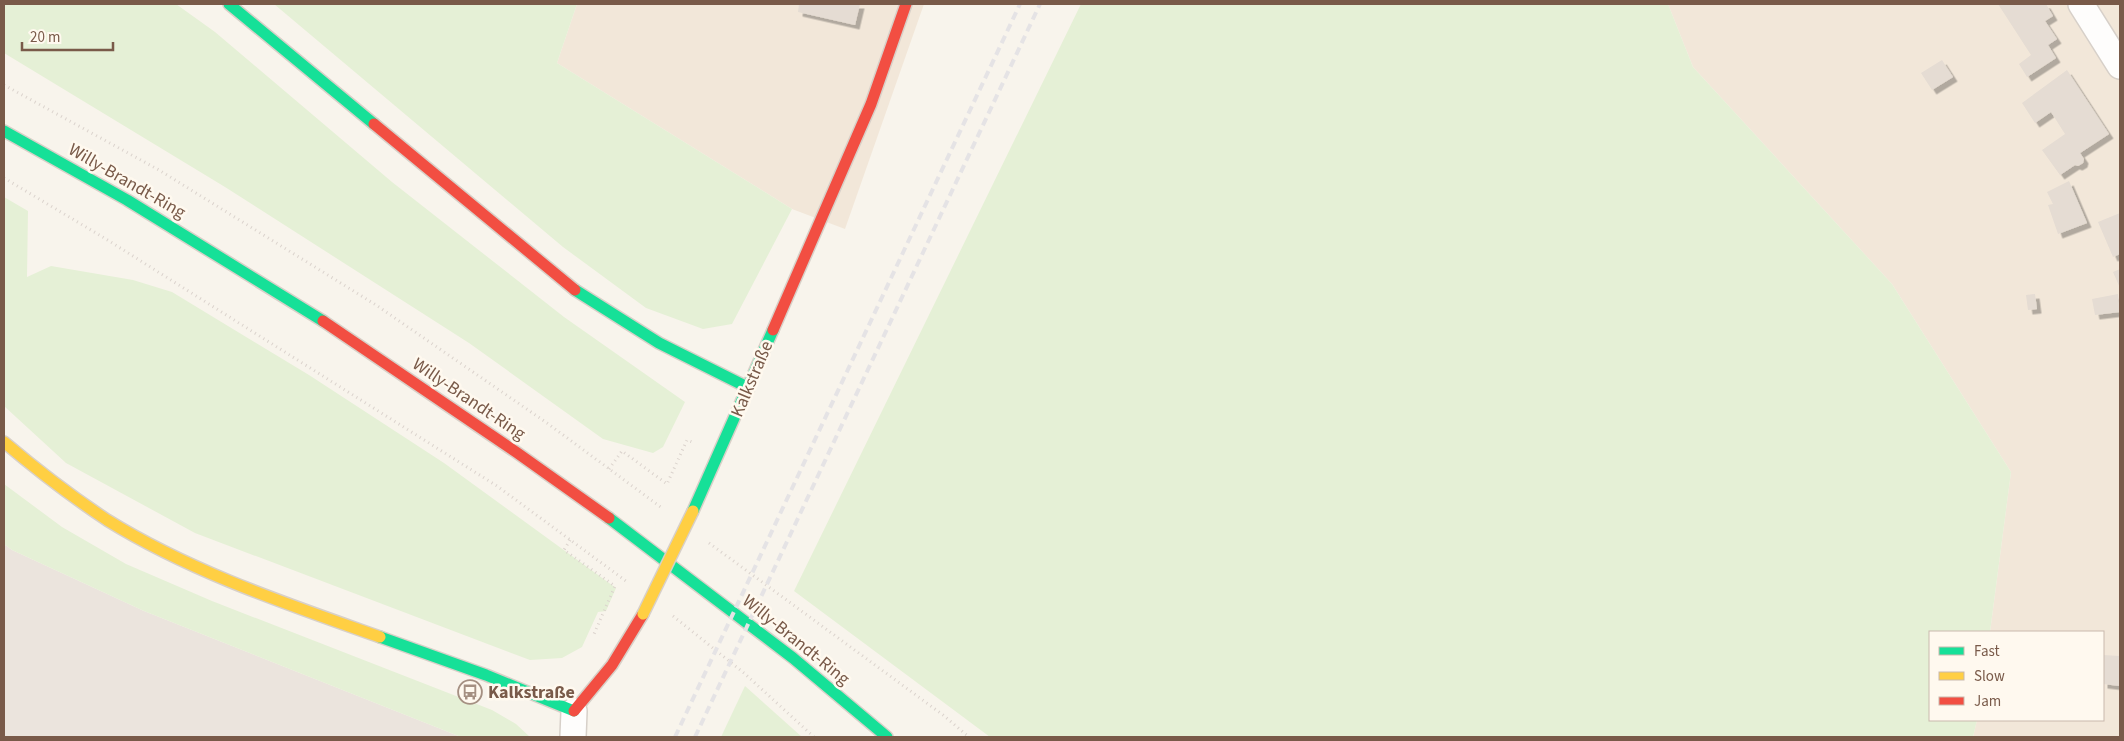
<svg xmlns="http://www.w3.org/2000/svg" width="2124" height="741" viewBox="0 0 2124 741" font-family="'Source Sans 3',sans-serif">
<defs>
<filter id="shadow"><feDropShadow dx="4.5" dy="4.5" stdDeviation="0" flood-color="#0004"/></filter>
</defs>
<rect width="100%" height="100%" fill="#f8f4ec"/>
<!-- residential -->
<g fill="#f2e7d9">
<polygon points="577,4 924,4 845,229 792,209 557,63"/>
<polygon points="1668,4 2120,4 2120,737 1973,737 1977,720 2103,720 2103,632 1990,632 2011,472 1892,284 1693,67"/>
</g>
<!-- industrial -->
<polygon fill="#ebe4dd" points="4,544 12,550 144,611 461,737 4,737"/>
<!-- green -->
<g fill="#e5f0d6">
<polygon points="4,4 176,4 215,32 392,182 564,317 685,402 663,447 653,453 603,439 469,343 225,187 4,53"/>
<polygon points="274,4 577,4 557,63 792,209 732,324 703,329 646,308 563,247"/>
<polygon points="1081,4 1668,4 1693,67 1892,284 2011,472 1990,632 1930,632 1930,720 1977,720 1973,737 990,737 794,591"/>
<polygon points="4,197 28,211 27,277 51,266 133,280 172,292 309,375 444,463 616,588 606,611 598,612 582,647 562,658 530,660 195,533 66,463 4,406"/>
<polygon points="4,484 62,527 126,564 212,601 492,710 516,724 530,737 461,737 144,611 12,550 4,544"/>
<polygon points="745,686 802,737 721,737"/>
</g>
<!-- building -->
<g fill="#e5dcd3" filter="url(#shadow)">
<polygon points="799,4 860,4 855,25 798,12"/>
<polygon points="1998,4 2046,4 2053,16 2045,21 2057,39 2048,45 2056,58 2027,77 2019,64 2031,55"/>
<polygon points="1942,60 1953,77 1932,90 1921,73"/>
<polygon points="2067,70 2109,134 2080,153 2084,159 2083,163 2078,166 2075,165 2060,175 2042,150 2065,134 2051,112 2035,123 2022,103"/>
<polygon points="2069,181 2087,223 2058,234 2048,205 2053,204 2047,192"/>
<polygon points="2120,213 2120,254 2113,257 2098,222"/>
<polygon points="2120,269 2120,288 2113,272"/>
<polygon points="2035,294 2037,309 2028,310 2026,295"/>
<polygon points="2118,294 2120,312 2095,315 2092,299"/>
<polygon points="2103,655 2120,656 2120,686 2103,684"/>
</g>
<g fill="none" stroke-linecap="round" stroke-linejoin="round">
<!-- street casing -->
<g stroke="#d7d0c9" stroke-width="28">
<g id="street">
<polyline points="2081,4 2120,66"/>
<polyline points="573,737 574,711"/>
</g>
</g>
<!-- fast casing -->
<g stroke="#d8d0c8" stroke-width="14">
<g id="fast">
<polyline points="229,4 374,124"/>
<polyline points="4,131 127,200 323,321"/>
<polyline points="575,290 659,343 749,388"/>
<polyline points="693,511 773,330"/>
<polyline points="609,518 793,658 887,737"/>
<polyline points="380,637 486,675 574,711"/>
</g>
</g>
<!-- slow casing -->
<g stroke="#d8d0c8" stroke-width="14">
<path id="slow" d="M4,442C37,470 71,496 107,520C191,572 287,604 380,637"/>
</g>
<!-- jam casing -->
<g stroke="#d8d0c8" stroke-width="14">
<g id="jam">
<polyline points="374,124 575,290"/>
<polyline points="323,321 516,452 609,518"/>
<polyline points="773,330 871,104 906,4"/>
<polyline points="574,711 612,665 643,614"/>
</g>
</g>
<!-- path -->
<g stroke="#dbd3cd" stroke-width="3" stroke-dasharray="1 4" stroke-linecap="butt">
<polyline points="4,85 159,170 376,305 547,423 662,508"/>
<polyline points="4,178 106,239 497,486 626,581"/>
<polyline points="609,469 622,451 667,484 687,440 692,442"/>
<polyline points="570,540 564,550 615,586 594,634"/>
<polyline points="709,543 943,715 969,737"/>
<polyline points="673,616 744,673 814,737"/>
</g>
<!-- street -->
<use href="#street" stroke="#fefdfc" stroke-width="25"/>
<!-- fast -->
<use href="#fast" stroke="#16e098" stroke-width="11"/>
<!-- slow -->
<use href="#slow" stroke="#ffcf43" stroke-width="11"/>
<!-- jam -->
<use href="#jam" stroke="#f24e42" stroke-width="11"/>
<!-- rail -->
<g stroke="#e5e3e5" stroke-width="4" stroke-dasharray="8 5" stroke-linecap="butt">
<polyline points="675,737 1020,4"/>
<polyline points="695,737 1040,4"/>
</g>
<!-- slow-bridge casing -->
<g stroke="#d8d0c8" stroke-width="14" stroke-linecap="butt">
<polyline id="slow-bridge" points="643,614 693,511"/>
</g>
<!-- slow-bridge -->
<use href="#slow-bridge" stroke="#ffcf43" stroke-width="11"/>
</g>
<!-- icons -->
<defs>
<g id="bus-ring" transform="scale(1.25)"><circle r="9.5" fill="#fff9ef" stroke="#a59082" stroke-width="1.5"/><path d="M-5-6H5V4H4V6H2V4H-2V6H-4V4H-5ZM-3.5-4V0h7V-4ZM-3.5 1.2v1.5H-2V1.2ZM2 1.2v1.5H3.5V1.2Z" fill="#a59082"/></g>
</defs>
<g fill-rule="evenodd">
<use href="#bus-ring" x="470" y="692"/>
</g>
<g text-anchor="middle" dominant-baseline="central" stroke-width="5" stroke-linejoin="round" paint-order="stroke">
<!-- street labels -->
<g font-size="18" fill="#795a49" stroke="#fff9ef">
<text transform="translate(127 181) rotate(30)">Willy-Brandt-Ring</text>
<text transform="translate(752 379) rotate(-67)">Kalkstraße</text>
<text transform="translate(469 399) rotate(34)">Willy-Brandt-Ring</text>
<text transform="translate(796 640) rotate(39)">Willy-Brandt-Ring</text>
</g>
<!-- poi labels -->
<g font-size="18" font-weight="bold" fill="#795a49" stroke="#fff9ef" text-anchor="start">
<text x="488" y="692">Kalkstraße</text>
</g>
</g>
<!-- border -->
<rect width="2124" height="741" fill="none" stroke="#795a49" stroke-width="10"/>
<!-- legend -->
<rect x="1929" y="631" width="175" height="90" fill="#fff9ef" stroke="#c9b9ad"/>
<rect x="1939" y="647" width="25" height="8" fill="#16e098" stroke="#c9b9ad"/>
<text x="1974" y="656" font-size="15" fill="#795a49">Fast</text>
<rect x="1939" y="672" width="25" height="8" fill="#ffcf43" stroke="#c9b9ad"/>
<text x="1974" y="681" font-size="15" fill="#795a49">Slow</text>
<rect x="1939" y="697" width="25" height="8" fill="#f24e42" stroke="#c9b9ad"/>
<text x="1974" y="706" font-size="15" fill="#795a49">Jam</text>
<!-- scale -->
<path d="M22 42v8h91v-8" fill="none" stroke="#795a49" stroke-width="2.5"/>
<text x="30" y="42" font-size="15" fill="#795a49" stroke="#fff9ef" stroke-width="4" paint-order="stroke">20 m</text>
</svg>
